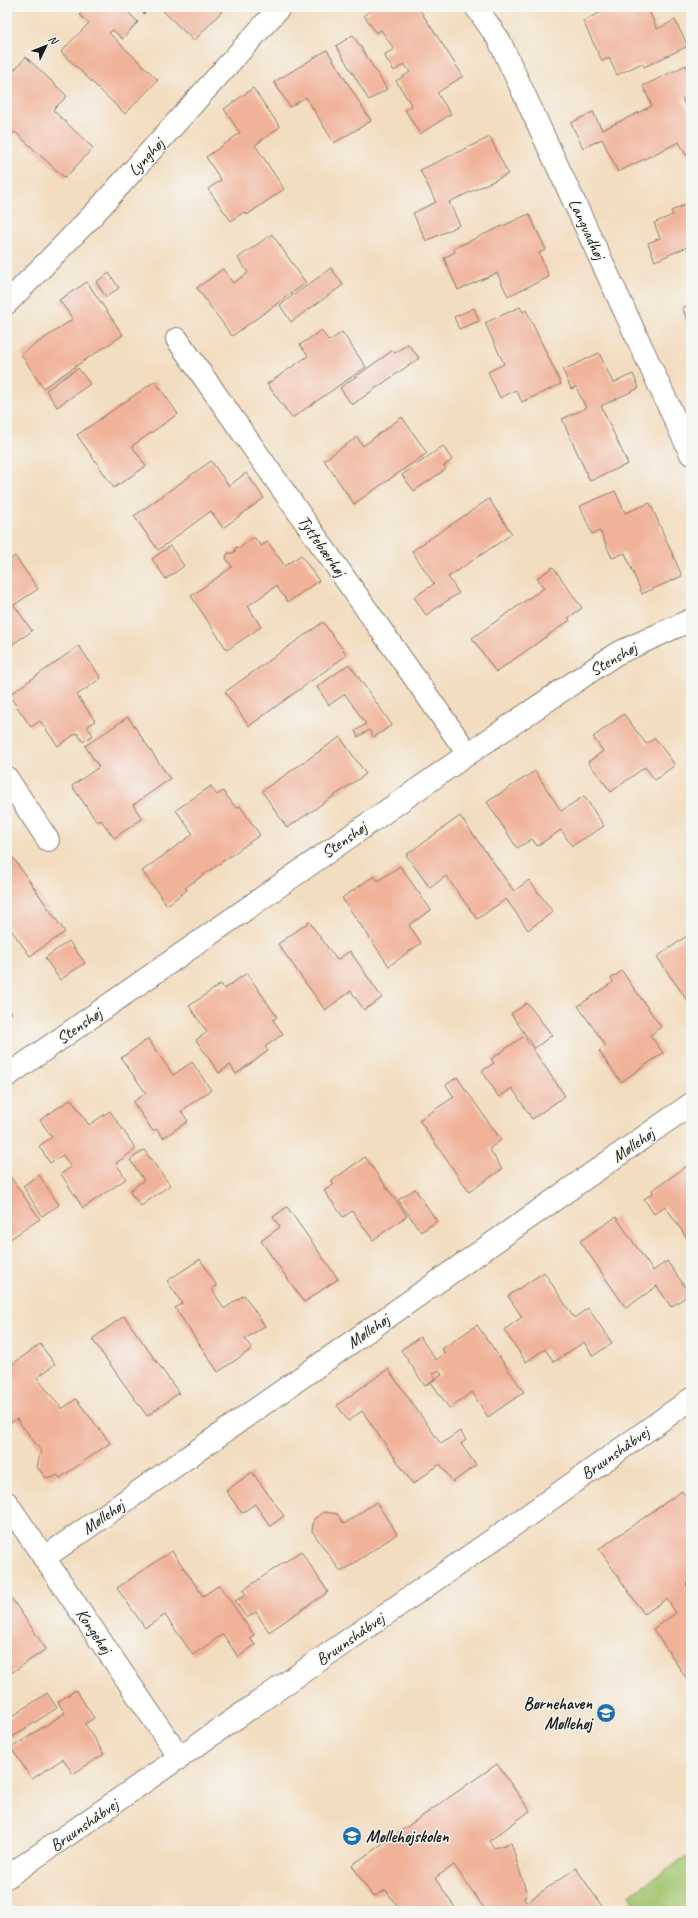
<svg xmlns="http://www.w3.org/2000/svg" width="698" height="1918" viewBox="0 0 698 1918" font-family="Caveat,sans-serif">
<rect width="100%" height="100%" fill="#f6f6f2"/>
<filter id="ink" filterUnits="userSpaceOnUse"><feTurbulence type="fractalNoise" baseFrequency=".025" numOctaves="2"/><feDisplacementMap in="SourceGraphic" scale="8" xChannelSelector="R" yChannelSelector="G"/><feConvolveMatrix kernelMatrix="1 2 1 2 8 2 1 2 1" color-interpolation-filters="sRGB"/></filter>
<filter id="wash" filterUnits="userSpaceOnUse"><feTurbulence type="fractalNoise" baseFrequency=".012" numOctaves="4" result="noise"/><feDisplacementMap in="SourceGraphic" scale="16" xChannelSelector="R" yChannelSelector="G"/><feGaussianBlur stdDeviation="0.9" result="paint"/><feColorMatrix in="noise" values="0 0 0 0 0 0 0 0 0 0 0 0 0 0 0 0 0 1.4 0 .05"/><feComposite in="paint" operator="in"/></filter>
<g filter="url(#wash)">
<rect width="100%" height="100%" fill="#f3ddc0"/>
<!-- green -->
<polygon fill="#a2c66f" stroke="#5f7146" points="686,1857 691,1864 691,1911 640,1911 629,1895"/>
<g id="blocks">
<!-- building -->
<g fill="#f1b29a">
<polygon points="87,7 123,7 138,22 122,39 113,30 109,33 158,80 125,114 61,52 89,23 80,15"/>
<polygon points="137,7 150,7 144,14"/>
<polygon points="159,7 226,7 194,41"/>
<polygon points="371,7 418,7 463,76 437,93 451,114 420,134 405,110 412,106 396,81 410,72 404,64 394,71 384,55 394,49 381,30 376,33 364,15 370,12 368,9"/>
<polygon points="612,7 647,7 657,29 675,20 688,46 644,67 642,63 617,75 609,58 602,61 583,21"/>
<polygon points="353,35 387,89 369,100 336,46"/>
<polygon points="327,50 371,121 334,143 306,97 290,107 274,82"/>
<polygon points="26,57 67,96 53,110 93,148 65,178 15,132 7,141 7,90 12,85 7,80 7,78"/>
<polygon points="686,65 691,76 691,94 682,99 691,117 691,153 686,155 679,142 618,172 602,139 583,148 571,123 593,112 602,130 652,106 643,86"/>
<polygon points="253,88 280,127 255,145 284,189 247,215 244,212 231,221 208,189 221,180 206,157 240,133 224,109"/>
<polygon points="490,137 508,174 449,202 460,225 426,241 413,213 436,202 420,170"/>
<polygon points="691,202 691,248 688,249 687,247 655,261 648,243 660,238 654,223 673,215 671,211"/>
<polygon points="529,214 546,250 539,253 549,277 508,296 497,273 458,290 444,258 455,252 454,248"/>
<polygon points="272,234 306,283 232,336 197,288 223,269 233,283 248,273 238,258"/>
<polygon points="331,268 343,285 291,322 280,305"/>
<polygon points="109,273 119,288 106,297 96,282"/>
<polygon points="87,282 123,335 43,388 21,354 73,319 59,300"/>
<polygon points="691,304 691,327 682,308"/>
<polygon points="520,307 523,312 526,310 561,384 522,402 516,390 500,398 488,372 504,364 485,323"/>
<polygon points="474,308 479,321 459,329 454,317"/>
<polygon points="321,330 329,341 342,332 366,367 292,418 267,384 308,356 300,345"/>
<polygon points="408,344 419,358 352,405 340,388 393,350 395,353"/>
<polygon points="599,353 613,383 633,374 639,388 601,406 628,464 590,481 562,419 586,408 576,387 571,389 563,370"/>
<polygon points="78,368 90,384 57,407 46,390"/>
<polygon points="155,381 178,414 132,446 146,466 114,488 77,435"/>
<polygon points="402,417 427,453 354,504 324,460 357,437 363,446"/>
<polygon points="443,446 452,460 444,466 446,469 414,491 402,475"/>
<polygon points="211,461 229,486 246,473 264,498 223,528 211,511 158,550 134,516"/>
<polygon points="615,491 625,513 650,503 682,576 642,594 625,553 612,558 600,531 592,534 580,506"/>
<polygon points="489,499 512,534 448,577 459,593 426,615 414,597 434,584 412,551"/>
<polygon points="252,538 255,538 261,546 268,542 285,566 301,555 319,581 288,602 276,586 248,606 261,627 227,650 191,596 232,567 226,558 228,553 234,553 236,547 240,548"/>
<polygon points="170,546 184,566 166,579 152,559"/>
<polygon points="15,556 38,589 14,605 32,631 7,648 7,562"/>
<polygon points="553,567 582,608 568,618 570,620 496,672 472,638 544,588 537,578"/>
<polygon points="323,622 347,655 249,726 225,692"/>
<polygon points="79,646 101,678 77,695 95,721 87,727 93,735 83,742 77,733 58,746 40,721 31,727 9,695"/>
<polygon points="349,664 392,725 374,737 369,730 358,737 355,731 366,724 345,694 329,705 317,687"/>
<polygon points="624,714 646,744 655,738 675,765 655,780 645,767 611,792 588,762 603,751 593,737"/>
<polygon points="128,717 170,779 133,805 142,819 114,838 101,820 97,822 72,786 99,767 85,746"/>
<polygon points="340,737 366,774 287,828 262,791"/>
<polygon points="535,771 561,811 584,796 604,826 572,846 561,830 537,846 532,839 517,848 487,802"/>
<polygon points="211,786 217,795 223,791 236,808 240,806 260,835 185,888 187,890 167,905 142,871 193,834 176,810"/>
<polygon points="460,816 514,891 529,880 553,912 528,930 506,899 477,919 446,876 430,888 406,855"/>
<polygon points="7,849 65,932 30,956 7,924"/>
<polygon points="400,866 431,910 409,925 421,943 389,966 342,898 374,876 378,881"/>
<polygon points="309,922 337,960 350,951 382,998 364,1010 351,991 325,1010 278,944"/>
<polygon points="691,933 691,1006 657,957"/>
<polygon points="69,941 85,963 60,980 45,958"/>
<polygon points="622,971 661,1027 650,1035 663,1053 621,1082 599,1051 606,1046 578,1006 613,982 611,978"/>
<polygon points="247,973 277,1017 273,1020 283,1034 265,1047 268,1051 236,1074 230,1065 219,1073 196,1040 207,1032 189,1006 221,984 224,989"/>
<polygon points="527,1003 552,1035 535,1048 511,1014"/>
<polygon points="7,1007 12,1013 7,1016"/>
<polygon points="524,1036 565,1096 532,1119 512,1088 499,1097 482,1071 494,1063 491,1059"/>
<polygon points="148,1039 173,1075 192,1062 211,1090 181,1111 188,1121 163,1138 157,1129 153,1131 133,1102 146,1093 121,1058"/>
<polygon points="457,1077 501,1140 489,1149 502,1169 469,1192 419,1120 454,1097 446,1085"/>
<polygon points="71,1099 89,1125 110,1111 136,1149 116,1163 126,1179 83,1208 61,1174 71,1167 63,1155 50,1163 39,1146 52,1137 40,1120"/>
<polygon points="144,1150 170,1185 141,1206 129,1191 144,1180 130,1160"/>
<polygon points="365,1157 407,1216 373,1240 352,1211 343,1217 324,1191 334,1184 331,1181"/>
<polygon points="689,1165 691,1167 691,1244 665,1206 654,1214 644,1199 653,1193 652,1190"/>
<polygon points="7,1172 40,1219 7,1241"/>
<polygon points="39,1175 59,1205 42,1216 23,1186"/>
<polygon points="415,1189 437,1221 421,1232 398,1200"/>
<polygon points="287,1207 338,1279 304,1302 261,1241 280,1227 273,1217"/>
<polygon points="616,1217 653,1271 667,1261 690,1294 671,1307 657,1286 626,1308 580,1241"/>
<polygon points="200,1259 217,1286 212,1289 224,1309 244,1295 265,1326 245,1339 252,1349 218,1372 175,1308 182,1303 167,1281"/>
<polygon points="544,1272 574,1318 588,1308 612,1343 593,1356 584,1342 554,1362 545,1349 526,1362 504,1330 522,1317 508,1296"/>
<polygon points="124,1316 179,1393 147,1416 92,1339"/>
<polygon points="477,1325 524,1392 488,1417 472,1392 449,1408 431,1382 442,1375 439,1370 433,1374 436,1378 425,1386 401,1350 420,1337 436,1360 445,1353 442,1349"/>
<polygon points="40,1344 55,1364 37,1378 62,1409 76,1399 110,1443 60,1478 57,1475 52,1478 45,1477 37,1467 41,1451 17,1419 7,1425 7,1368"/>
<polygon points="388,1369 441,1444 460,1431 466,1440 461,1444 476,1465 453,1482 440,1464 413,1484 362,1411 348,1421 337,1405"/>
<polygon points="252,1472 284,1516 270,1526 255,1504 242,1513 226,1491"/>
<polygon points="682,1491 691,1504 691,1581 686,1584 691,1591 691,1685 653,1629 676,1613 667,1599 644,1614 599,1549"/>
<polygon points="376,1502 397,1534 341,1572 312,1531 314,1519 324,1512 337,1514 344,1524"/>
<polygon points="172,1551 203,1596 219,1585 254,1635 250,1638 255,1645 238,1657 223,1634 193,1655 165,1615 145,1628 117,1588"/>
<polygon points="301,1551 328,1592 269,1632 256,1612 247,1618 235,1601 246,1595 243,1590"/>
<polygon points="10,1596 46,1649 7,1676 7,1598"/>
<polygon points="76,1690 94,1718 85,1724 104,1754 73,1774 63,1759 32,1779 11,1748 65,1713 58,1702"/>
<polygon points="47,1693 57,1708 11,1738 7,1732 7,1720"/>
<polygon points="497,1764 530,1811 489,1841 494,1848 511,1843 527,1894 524,1898 527,1902 576,1868 605,1911 486,1911 454,1865 435,1878 457,1911 400,1911 386,1890 373,1897 352,1865"/>
</g>
</g>
</g>
<g filter="url(#ink)">
<use href="#blocks" fill-opacity="0" stroke="#887c6e" stroke-width="1"/>
<g fill="none" stroke-linecap="round" stroke-linejoin="round">
<!-- minor casing -->
<g stroke="#887c6e" stroke-width="24">
<g id="minor">
<polyline points="476,7 499,40 691,454"/>
<polyline points="7,303 93,215 280,7"/>
<polyline points="177,339 468,754"/>
<polyline points="7,778 48,840"/>
<polyline points="7,1076 468,754 616,654 691,620"/>
<polyline points="7,1503 180,1758"/>
<polyline points="44,1558 691,1104"/>
</g>
</g>
<!-- tertiary casing -->
<g stroke="#887c6e" stroke-width="24">
<polyline id="tertiary" points="7,1877 527,1516 691,1399"/>
</g>
<!-- minor -->
<use href="#minor" stroke="#fff" stroke-width="22"/>
<!-- tertiary -->
<use href="#tertiary" stroke="#fff" stroke-width="22"/>
</g>
</g>
<!-- icons -->
<defs>
<g id="school-disc" transform="scale(1)"><circle r="9.5" fill="#1f6fb2" stroke="#f6f6f2"/><path d="M0-5L7-2L0 1L-7-2ZM-4 1L0 2.5L4 1V4Q0 6-4 4Z" fill="#fff"/></g>
</defs>
<g fill-rule="evenodd">
<use href="#school-disc" x="606" y="1713"/>
<use href="#school-disc" x="352" y="1836"/>
</g>
<g text-anchor="middle" dominant-baseline="central" stroke-width="3" stroke-linejoin="round" paint-order="stroke">
<!-- street labels -->
<g font-size="17" fill="#1c1c1c" stroke="#f6f6f2">
<text transform="translate(146 157) rotate(-48)">Lynghøj</text>
<text transform="translate(587 229) rotate(65)">Langvadhøj</text>
<text transform="translate(322 546) rotate(55)">Tyttebærhøj</text>
<text transform="translate(613 659) rotate(-30)">Stenshøj</text>
<text transform="translate(344 840) rotate(-35)">Stenshøj</text>
<text transform="translate(79 1026) rotate(-35)">Stenshøj</text>
<text transform="translate(633 1145) rotate(-35)">Møllehøj</text>
<text transform="translate(368 1331) rotate(-35)">Møllehøj</text>
<text transform="translate(615 1453) rotate(-35)">Bruunshåbvej</text>
<text transform="translate(103 1517) rotate(-35)">Møllehøj</text>
<text transform="translate(94 1631) rotate(56)">Kongehøj</text>
<text transform="translate(350 1639) rotate(-35)">Bruunshåbvej</text>
<text transform="translate(84 1825) rotate(-35)">Bruunshåbvej</text>
</g>
<!-- poi labels -->
<g font-size="17" font-weight="bold" fill="#1c1c1c" stroke="#f6f6f2" text-anchor="end">
<text x="592" y="1703">Børnehaven<tspan x="592" dy="20">Møllehøj</tspan></text>
<text x="366" y="1836" text-anchor="start">Møllehøjskolen</text>
</g>
</g>
<!-- margin -->
<rect width="698" height="1918" fill="none" stroke="#f6f6f2" stroke-width="24"/>
<!-- north arrow -->
<g transform="translate(46 46) rotate(47)" stroke="#f6f6f2" stroke-width="3" paint-order="stroke">
<path d="M0-3L7 15L0 10L-7 15Z" fill="#1c1c1c"/>
<text y="-6" font-size="11" font-weight="bold" text-anchor="middle" fill="#1c1c1c">N</text>
</g>
</svg>
